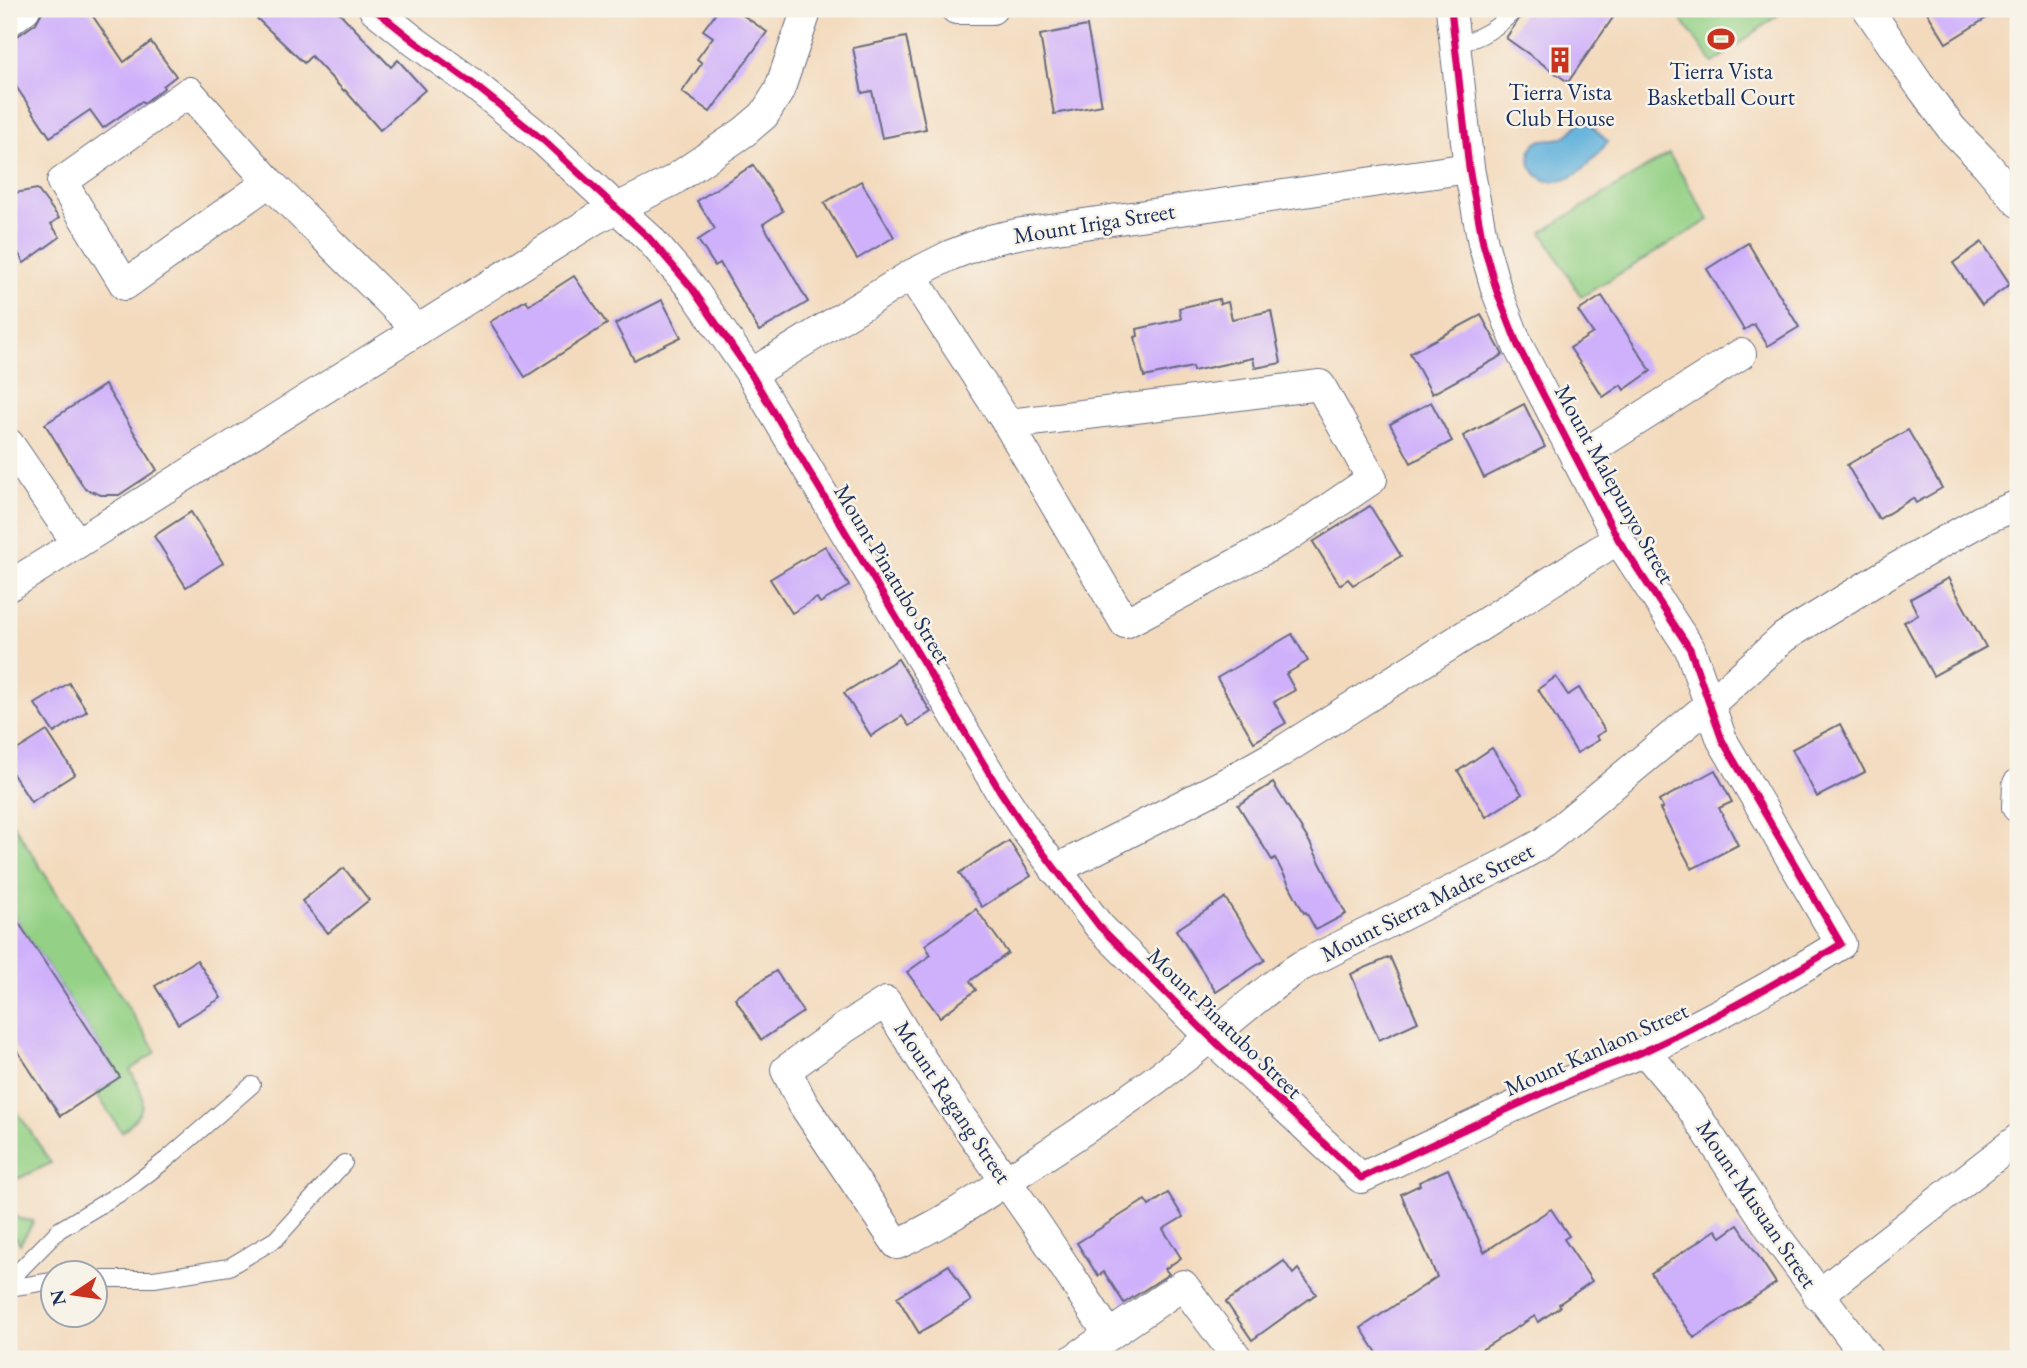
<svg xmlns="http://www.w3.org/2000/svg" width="2027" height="1368" viewBox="0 0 2027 1368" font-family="'EB Garamond',serif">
<rect width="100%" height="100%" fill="#f7f3e8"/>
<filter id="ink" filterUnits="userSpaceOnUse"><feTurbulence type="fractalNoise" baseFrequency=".0143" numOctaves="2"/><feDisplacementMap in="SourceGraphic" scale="14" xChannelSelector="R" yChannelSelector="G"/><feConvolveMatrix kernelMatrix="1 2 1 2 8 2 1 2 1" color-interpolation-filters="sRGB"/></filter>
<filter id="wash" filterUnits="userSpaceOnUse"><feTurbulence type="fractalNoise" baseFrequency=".00686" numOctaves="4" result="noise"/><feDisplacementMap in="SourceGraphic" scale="28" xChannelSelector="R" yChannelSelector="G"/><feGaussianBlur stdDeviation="1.57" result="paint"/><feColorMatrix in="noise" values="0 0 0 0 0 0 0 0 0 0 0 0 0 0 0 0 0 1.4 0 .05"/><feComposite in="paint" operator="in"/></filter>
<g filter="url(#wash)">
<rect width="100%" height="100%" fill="#f3dabd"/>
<!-- green -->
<g fill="#94d186" stroke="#588072" stroke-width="2">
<polygon points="1685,9 1786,9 1713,63 1677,14"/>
<polygon points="1669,154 1709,220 1581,297 1542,232"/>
<path d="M9,817L156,1052L130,1070C148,1101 148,1108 122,1132L96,1093L119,1076L9,908Z"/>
<polygon points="9,1099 51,1163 9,1183"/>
<polygon points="9,1209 19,1219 34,1221 20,1244 9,1228"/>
</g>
<!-- water -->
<path fill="#61b1dc" stroke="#3e709d" stroke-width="2" d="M1584,118L1608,142C1600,151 1592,162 1582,170C1569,181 1545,188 1534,171C1530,165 1528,157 1531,150C1540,133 1552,143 1564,137C1572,133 1578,124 1584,118Z"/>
<g id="blocks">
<!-- building -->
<g fill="#cfb0fb">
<polygon points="47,9 88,9 124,62 151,42 176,76 163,86 164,88 144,103 142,101 103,128 90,110 50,137 9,76 9,38 19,35 36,23 42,12"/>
<polygon points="247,9 336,9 391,67 398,60 425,90 380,130 345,90 344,91 311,56 304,63"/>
<polygon points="719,9 734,9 767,32 710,112 682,92 702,63 697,59 713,37 703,30"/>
<polygon points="1526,9 1619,9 1568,82 1506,38"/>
<polygon points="1925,9 2001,9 1946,43"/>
<polygon points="1087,26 1102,105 1054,114 1040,35"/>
<polygon points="906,37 926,129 882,138 872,91 862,93 853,48"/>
<polygon points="753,165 783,211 763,224 808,302 759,331 720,263 715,266 698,240 715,229 697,201"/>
<polygon points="861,181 894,237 857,259 824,203"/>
<polygon points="37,189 59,218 51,224 60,237 24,263 9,238 9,194"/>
<polygon points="1982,242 2010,284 1982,305 1953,263"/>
<polygon points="1748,243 1799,327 1768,346 1754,324 1744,330 1707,269"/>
<polygon points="574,276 607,324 525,377 490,322 526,300 529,305"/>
<polygon points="1602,296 1651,371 1624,390 1621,385 1603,397 1570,348 1593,333 1578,311"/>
<polygon points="1219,299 1220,304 1228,302 1232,319 1271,311 1281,363 1255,368 1253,358 1193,371 1192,367 1144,377 1135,337 1138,336 1137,329 1181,319 1179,308"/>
<polygon points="662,300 681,337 634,360 615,324"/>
<polygon points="1481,315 1503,355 1432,394 1410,353"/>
<polygon points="105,385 157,470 119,495 101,495 85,489 45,424"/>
<polygon points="1431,402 1452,441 1411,463 1390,424"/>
<polygon points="1524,404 1545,447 1484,478 1463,436"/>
<polygon points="1908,430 1942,488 1916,503 1913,498 1879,519 1847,465"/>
<polygon points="1370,506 1401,556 1353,585 1348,579 1340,585 1313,542"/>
<polygon points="191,512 223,563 186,587 154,536"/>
<polygon points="825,546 849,586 820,603 817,598 792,613 770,579"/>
<polygon points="1948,578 1986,647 1933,676 1904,622 1918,615 1910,599"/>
<polygon points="1292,634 1308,661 1286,674 1295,690 1274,702 1286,723 1254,742 1217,678"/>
<polygon points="898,659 931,712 909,726 902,716 871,736 844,693"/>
<polygon points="1556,677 1568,695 1579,688 1605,731 1596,736 1599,740 1577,753 1538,689"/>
<polygon points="69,683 87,711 54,733 35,704"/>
<polygon points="1840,724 1865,772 1817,797 1792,749"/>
<polygon points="47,731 75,774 31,802 9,768 9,755"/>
<polygon points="1492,748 1522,794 1486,817 1458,771"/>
<polygon points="1715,770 1732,802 1719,808 1738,845 1692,869 1660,809 1663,808 1659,801"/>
<polygon points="1273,783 1309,841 1346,914 1316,930 1306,912 1304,913 1275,858 1272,860 1238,805"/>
<polygon points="1009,841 1031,876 982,907 959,873"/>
<polygon points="344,868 369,900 328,933 302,901"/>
<polygon points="1225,898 1265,960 1216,992 1176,930"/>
<polygon points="9,908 120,1077 60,1116 9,1038"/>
<polygon points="976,909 1008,953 970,981 976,990 940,1017 907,972 931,955 925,945"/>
<polygon points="1390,957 1418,1022 1379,1040 1351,974"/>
<polygon points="197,960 221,998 178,1024 155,986"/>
<polygon points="776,971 803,1012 761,1040 735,998"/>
<polygon points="1448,1169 1484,1252 1551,1209 1569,1236 1564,1239 1592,1281 1559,1304 1560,1307 1538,1322 1535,1316 1467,1359 1381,1359 1361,1328 1437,1277 1401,1194 1420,1185 1419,1182"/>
<polygon points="1168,1193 1183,1217 1163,1229 1181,1258 1165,1269 1169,1274 1124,1303 1104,1272 1098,1276 1077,1243 1145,1200 1149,1206"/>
<polygon points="1738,1225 1776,1283 1694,1338 1651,1273 1716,1230 1721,1237"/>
<polygon points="1284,1261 1293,1274 1298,1269 1316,1294 1252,1340 1226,1302"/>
<polygon points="949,1265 971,1301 919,1333 897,1297"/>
</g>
</g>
</g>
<g filter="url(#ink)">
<use href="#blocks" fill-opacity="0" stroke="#676b7f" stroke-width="2"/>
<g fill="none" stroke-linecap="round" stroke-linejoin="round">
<!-- lane casing -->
<g stroke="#676b7f" stroke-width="18">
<g id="lane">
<path d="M1456,45C1480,38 1499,28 1515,9"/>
<polyline points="94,1279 154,1279 229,1267 276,1239 344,1163"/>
<polyline points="9,1281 59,1230 132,1186 167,1159 252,1085"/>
<polyline points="9,1288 52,1281"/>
</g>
</g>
<!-- street casing -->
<g stroke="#676b7f" stroke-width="32">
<g id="street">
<path d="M374,9L414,41L472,83L543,140L649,238L691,287L751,374L1000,791L1025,829L1099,926L1210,1037L1361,1178C1433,1144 1506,1109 1579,1077C1602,1067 1626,1060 1649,1049C1715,1018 1779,982 1841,944L1722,740L1690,649L1618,539L1518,346L1497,292L1483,243L1469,168L1451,9"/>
<polyline points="956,9 992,9"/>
<polyline points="1868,9 1919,84 1952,129 1986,164 2018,202"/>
<polyline points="9,21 25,9"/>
<polyline points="269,182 125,285 62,182 189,92 269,182 418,330"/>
<polyline points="911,275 1008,424 1125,623 1287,537 1372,479 1320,385 1008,424"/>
<polyline points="751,374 911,275 951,255 990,240 1022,233 1469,168"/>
<polyline points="9,444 77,543"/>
<polyline points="1576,459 1741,354"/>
<polyline points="9,586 595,219 672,181 744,132 764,115 779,91 807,9"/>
<polyline points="2017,807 2018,784"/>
<polyline points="1055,870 1226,783 1279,753 1618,539"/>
<polyline points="1645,1051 1688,1103 1773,1232 1868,1359"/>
<polyline points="1818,1295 2018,1139"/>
<path d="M1109,1335C1075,1283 1042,1230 1005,1180C964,1122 922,1064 886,1002L846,1027L786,1070L803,1104L897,1244C943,1224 984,1195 1026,1168C1080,1133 1133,1098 1184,1058C1223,1028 1259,993 1301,966L1511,861L1543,843L1709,705L1784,637L1898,567L1982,520L2018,505"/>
<polyline points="1074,1359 1183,1285 1238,1359"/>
</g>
</g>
<!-- lane -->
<use href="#lane" stroke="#fff" stroke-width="16"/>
<!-- street -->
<use href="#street" stroke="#fff" stroke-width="30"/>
<!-- cycleway casing -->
<g stroke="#f7f3e8" stroke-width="11">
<path id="cycleway" d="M374,9L414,41L472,83L543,140L649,238L691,287L751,374L1000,791L1025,829L1099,926L1210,1037L1361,1178C1433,1144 1506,1109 1579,1077C1602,1067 1626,1060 1649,1049C1715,1018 1779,982 1841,944L1722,740L1690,649L1618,539L1518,346L1497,292L1483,243L1469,168L1451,9"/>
</g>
<!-- cycleway -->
<use href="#cycleway" stroke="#d6006c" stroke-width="7"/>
</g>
</g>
<!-- icons -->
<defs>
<g id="stadium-bare" transform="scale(2.1)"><path d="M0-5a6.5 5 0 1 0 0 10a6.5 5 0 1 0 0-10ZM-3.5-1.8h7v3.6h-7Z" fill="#c8321e" stroke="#f7f3e8" stroke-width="2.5" paint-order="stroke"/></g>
<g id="building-bare" transform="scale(2.1)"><path d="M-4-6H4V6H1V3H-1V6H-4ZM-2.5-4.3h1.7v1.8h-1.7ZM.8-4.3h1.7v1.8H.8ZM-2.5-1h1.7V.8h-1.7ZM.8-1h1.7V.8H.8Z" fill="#c8321e" stroke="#f7f3e8" stroke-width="2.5" paint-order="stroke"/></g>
</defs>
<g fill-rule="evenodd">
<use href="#stadium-bare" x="1721" y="39"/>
<use href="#building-bare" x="1560" y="60"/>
</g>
<g text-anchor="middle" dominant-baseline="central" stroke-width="5" stroke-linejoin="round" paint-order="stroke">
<!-- poi labels -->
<g font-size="23" fill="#1b2f5e" stroke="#f7f3e8">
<text x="1721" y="71">Tierra Vista<tspan x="1721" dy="26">Basketball Court</tspan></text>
<text x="1560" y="92">Tierra Vista<tspan x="1560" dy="26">Club House</tspan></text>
</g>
<!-- street labels -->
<g font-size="23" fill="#1b2f5e" stroke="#f7f3e8">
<text transform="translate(1094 223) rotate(-9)">Mount Iriga Street</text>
<text transform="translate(1615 484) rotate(61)">Mount Malepunyo Street</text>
<text transform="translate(893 574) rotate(59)">Mount Pinatubo Street</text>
<text transform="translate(1427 902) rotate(-27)">Mount Sierra Madre Street</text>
<text transform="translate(1225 1023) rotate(44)">Mount Pinatubo Street</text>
<text transform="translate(1596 1049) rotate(-24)">Mount Kanlaon Street</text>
<text transform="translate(953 1102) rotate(56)">Mount Ragang Street</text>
<text transform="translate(1757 1204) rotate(56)">Mount Musuan Street</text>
</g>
</g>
<!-- margin -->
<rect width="2027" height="1368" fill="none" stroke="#f7f3e8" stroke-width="35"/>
<!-- north arrow -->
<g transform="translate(74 1294) rotate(257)"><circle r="33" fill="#f7f3e8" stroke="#9fa5b1" stroke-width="2"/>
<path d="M0-5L12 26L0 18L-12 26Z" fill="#c8321e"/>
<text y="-10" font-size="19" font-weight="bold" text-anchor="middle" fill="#1b2f5e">N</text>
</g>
</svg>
